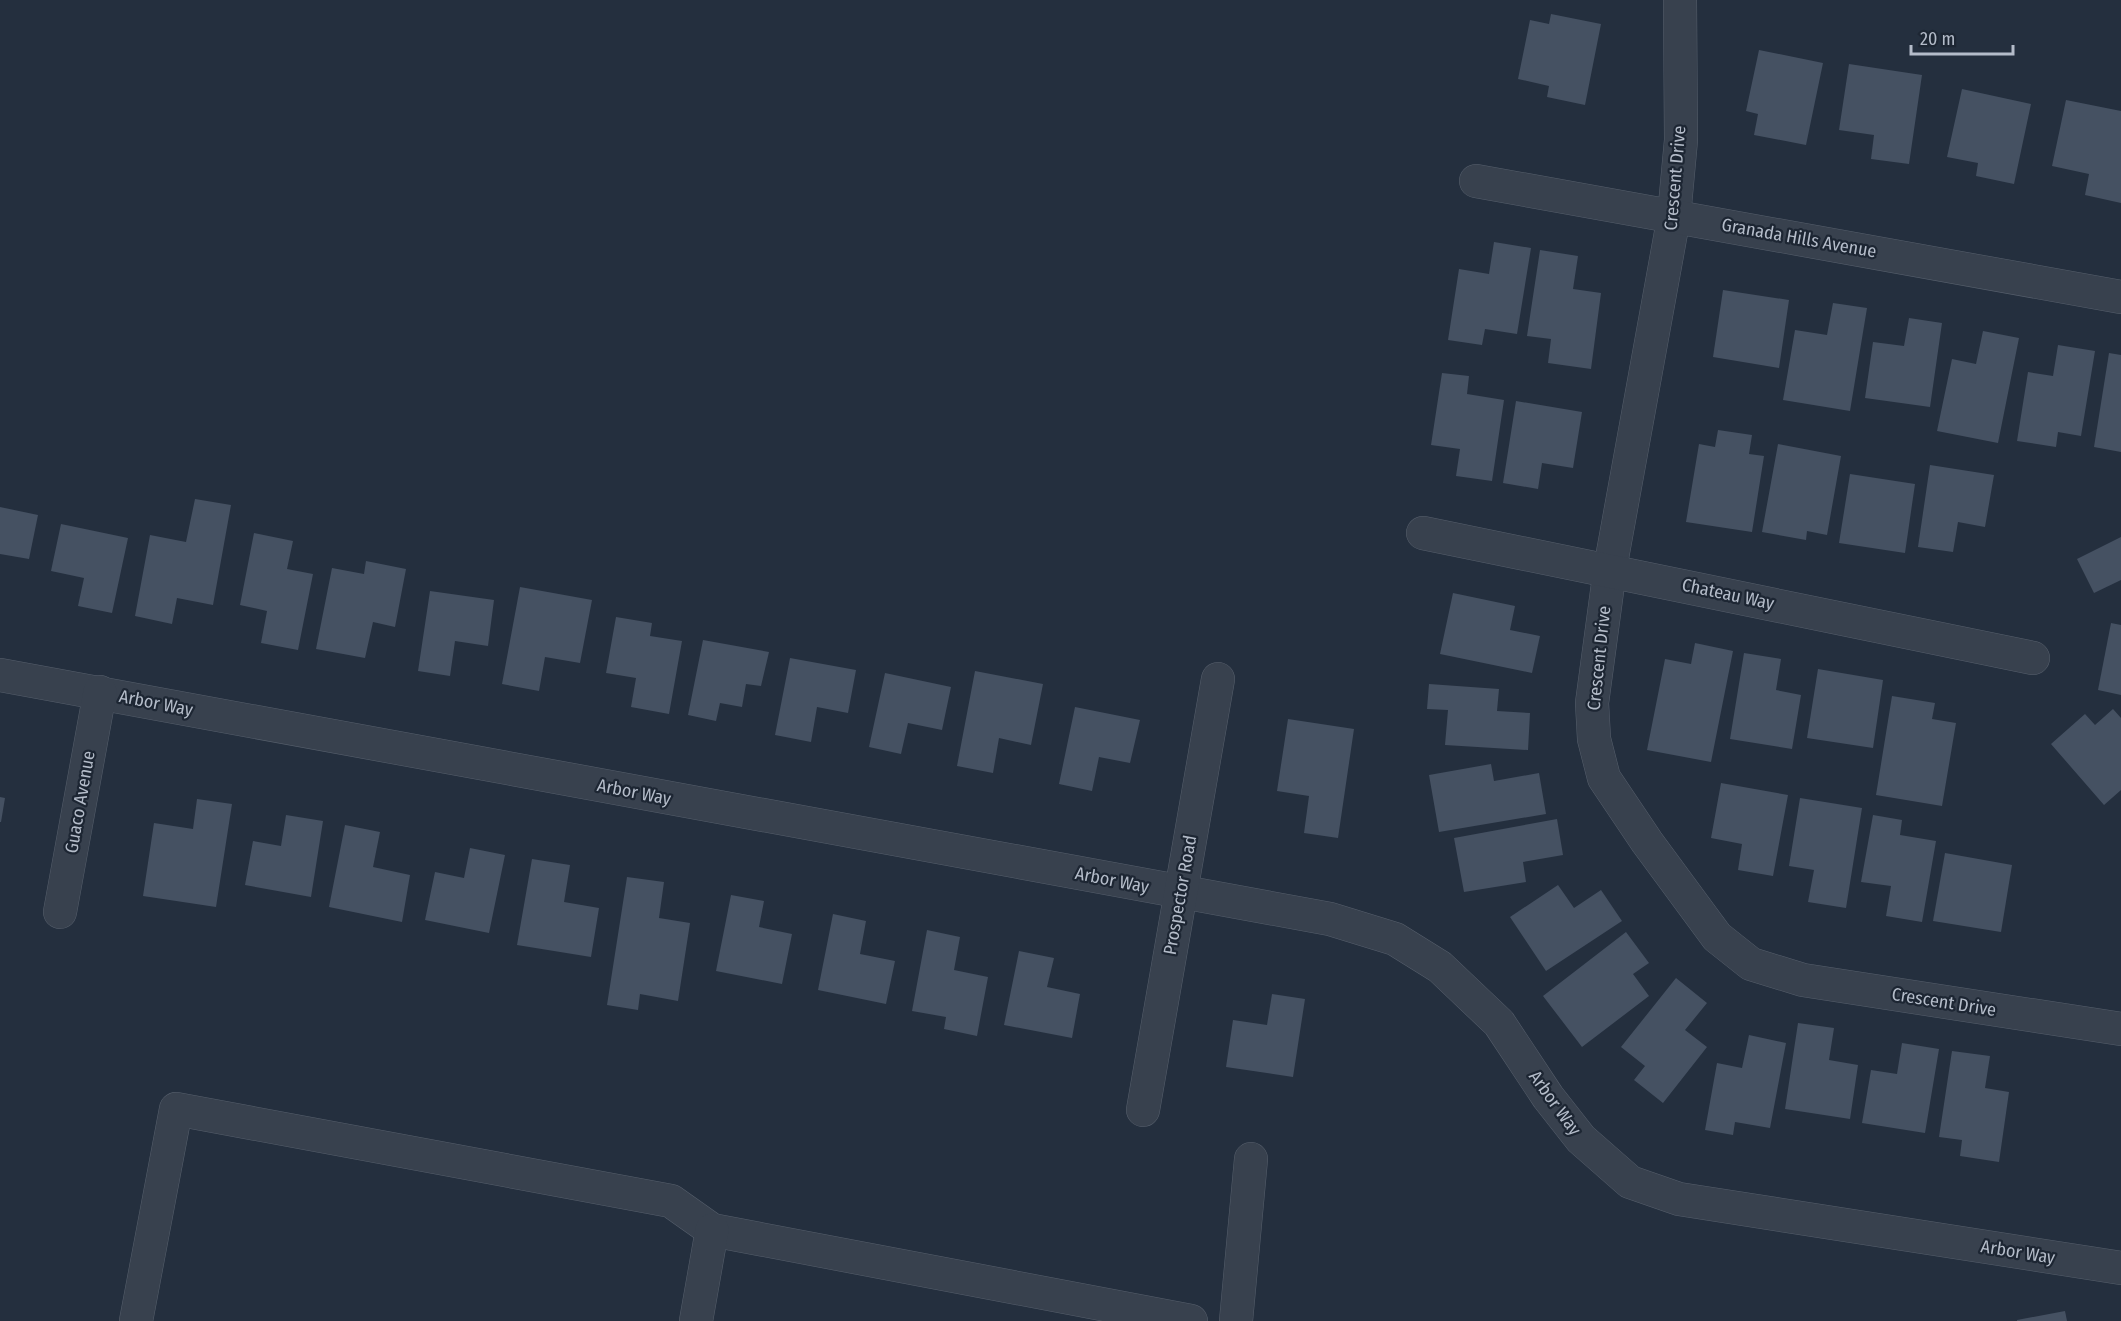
<svg xmlns="http://www.w3.org/2000/svg" width="2121" height="1321" viewBox="0 0 2121 1321" font-family="'Fira Sans Condensed',sans-serif">
<rect width="100%" height="100%" fill="#242f3e"/>
<!-- building -->
<g fill="#455162">
<polygon points="1551,14 1601,24 1585,105 1547,97 1549,86 1518,79 1530,20 1549,24"/>
<polygon points="1759,50 1823,63 1806,145 1754,135 1758,114 1746,111"/>
<polygon points="1849,64 1922,75 1909,164 1871,159 1874,135 1839,130"/>
<polygon points="1962,89 2031,104 2014,184 1976,176 1978,163 1947,157"/>
<polygon points="2066,100 2121,111 2121,203 2085,195 2089,174 2052,166"/>
<polygon points="1494,242 1531,248 1517,334 1485,329 1482,345 1448,340 1459,269 1489,274"/>
<polygon points="1540,250 1578,256 1573,289 1601,293 1591,369 1548,363 1551,339 1527,336"/>
<polygon points="1723,290 1789,300 1779,368 1713,357"/>
<polygon points="1833,303 1867,308 1850,411 1783,400 1795,330 1827,335"/>
<polygon points="1909,318 1942,323 1930,407 1865,398 1873,342 1904,346"/>
<polygon points="1983,331 2019,338 1998,443 1937,431 1952,359 1976,364"/>
<polygon points="2058,345 2095,351 2081,436 2058,432 2056,447 2017,441 2028,372 2053,376"/>
<polygon points="2109,353 2121,355 2121,452 2094,447"/>
<polygon points="1442,373 1469,376 1467,394 1504,400 1492,481 1456,476 1460,449 1431,445"/>
<polygon points="1516,401 1582,412 1573,468 1542,463 1538,489 1503,483"/>
<polygon points="1718,430 1752,435 1749,454 1764,456 1752,532 1686,522 1699,444 1715,447"/>
<polygon points="1778,444 1841,456 1827,535 1807,531 1806,540 1762,532"/>
<polygon points="1930,465 1994,475 1985,527 1958,522 1953,552 1918,547"/>
<polygon points="1850,474 1915,484 1905,553 1839,543"/>
<polygon points="195,499 231,505 213,605 177,598 172,624 135,616 150,535 186,542"/>
<polygon points="0,507 38,515 29,559 0,554"/>
<polygon points="61,524 128,538 112,613 78,606 84,578 51,571"/>
<polygon points="254,533 293,541 287,569 313,574 298,650 261,643 267,611 240,605"/>
<polygon points="2121,537 2121,580 2094,593 2077,559"/>
<polygon points="366,561 406,569 395,627 373,622 365,658 316,649 332,568 364,574"/>
<polygon points="520,587 592,600 580,663 545,657 539,691 502,684"/>
<polygon points="430,591 494,600 488,646 455,641 450,676 418,671"/>
<polygon points="1453,593 1515,606 1510,630 1540,636 1532,673 1440,654"/>
<polygon points="616,617 652,623 650,636 682,641 669,714 631,707 636,678 606,673"/>
<polygon points="2111,623 2121,625 2121,695 2098,690"/>
<polygon points="703,640 769,652 761,686 746,684 742,707 720,703 716,721 688,715"/>
<polygon points="1695,643 1733,651 1711,762 1647,750 1665,659 1691,664"/>
<polygon points="1744,653 1781,659 1776,690 1801,695 1792,749 1730,739"/>
<polygon points="790,658 856,670 848,713 817,707 811,742 775,735"/>
<polygon points="1818,669 1883,680 1873,748 1807,738"/>
<polygon points="975,671 1043,684 1031,745 999,738 993,773 957,766"/>
<polygon points="885,673 951,687 942,730 908,723 901,754 869,747"/>
<polygon points="1429,684 1499,689 1497,711 1530,713 1528,750 1445,745 1448,710 1427,709"/>
<polygon points="1892,696 1935,703 1932,719 1956,723 1942,806 1876,795"/>
<polygon points="1075,707 1140,720 1130,763 1099,757 1092,791 1059,784"/>
<polygon points="2113,709 2121,718 2121,790 2104,805 2051,744 2085,714 2095,725"/>
<polygon points="1288,719 1354,729 1338,838 1304,833 1309,796 1277,791"/>
<polygon points="1491,764 1494,781 1539,773 1546,814 1439,832 1429,775"/>
<polygon points="1721,783 1788,795 1773,876 1738,870 1742,844 1711,838"/>
<polygon points="0,797 5,798 1,822 0,822"/>
<polygon points="1800,798 1862,808 1846,908 1808,902 1814,870 1789,866"/>
<polygon points="197,799 232,804 216,907 143,896 154,823 193,829"/>
<polygon points="286,815 323,821 311,897 245,885 253,841 281,846"/>
<polygon points="1873,815 1902,820 1900,835 1936,841 1922,922 1886,916 1891,886 1861,882"/>
<polygon points="1557,819 1563,855 1523,862 1526,882 1464,892 1454,838"/>
<polygon points="345,825 380,832 373,867 410,875 402,922 329,907"/>
<polygon points="470,848 505,855 489,933 425,920 435,872 464,878"/>
<polygon points="1945,853 2012,865 2001,932 1933,921"/>
<polygon points="532,859 570,865 564,902 599,908 591,957 517,945"/>
<polygon points="627,877 664,882 659,918 690,923 678,1001 640,994 638,1010 607,1005"/>
<polygon points="1558,885 1574,908 1601,890 1622,921 1546,971 1510,917"/>
<polygon points="731,895 764,901 759,927 792,934 782,984 716,971"/>
<polygon points="833,914 866,921 860,954 895,961 886,1004 818,990"/>
<polygon points="927,930 960,937 954,970 988,977 977,1036 944,1029 946,1017 912,1011"/>
<polygon points="1626,932 1649,963 1633,974 1649,996 1582,1047 1543,996"/>
<polygon points="1019,951 1054,958 1047,987 1080,994 1072,1038 1004,1025"/>
<polygon points="1676,978 1707,1003 1685,1030 1707,1047 1663,1103 1634,1080 1645,1066 1621,1047"/>
<polygon points="1272,994 1305,999 1293,1077 1226,1067 1233,1020 1267,1025"/>
<polygon points="1798,1023 1834,1028 1829,1060 1858,1065 1850,1119 1785,1109"/>
<polygon points="1749,1035 1786,1043 1770,1128 1735,1122 1733,1135 1705,1130 1717,1063 1742,1068"/>
<polygon points="1902,1043 1939,1049 1925,1133 1862,1123 1871,1070 1897,1074"/>
<polygon points="1952,1051 1990,1056 1985,1088 2009,1092 1999,1162 1960,1156 1962,1140 1939,1137"/>
<polygon points="2065,1311 2067,1321 2017,1321 2017,1320"/>
</g>
<g fill="none" stroke-linecap="round" stroke-linejoin="round">
<!-- street casing -->
<g stroke="#565f6c" stroke-width="34">
<g id="street">
<polyline points="1680,0 1681,140 1674,216 1610,569 1592,703 1594,739 1604,778 1647,842 1717,937 1751,964 1803,980 2121,1029"/>
<polyline points="1476,181 2121,297"/>
<polyline points="1423,533 2033,658"/>
<polyline points="0,675 1330,919 1395,939 1440,967 1499,1023 1548,1097 1581,1139 1630,1182 1679,1199 2121,1268"/>
<polyline points="60,912 100,692"/>
<polyline points="1143,1110 1218,679"/>
<polyline points="136,1321 176,1109 671,1201 712,1230 1191,1321"/>
<polyline points="696,1321 712,1230"/>
<polyline points="1236,1321 1251,1159"/>
</g>
</g>
<!-- street -->
<use href="#street" stroke="#38414e" stroke-width="33"/>
</g>
<g text-anchor="middle" dominant-baseline="central" stroke-width="4.5" stroke-linejoin="round" paint-order="stroke">
<!-- street labels -->
<g font-size="18" fill="#b4bcc9" stroke="#1d2633">
<text transform="translate(1675 178) rotate(-85)">Crescent Drive</text>
<text transform="translate(1799 238) rotate(10)">Granada Hills Avenue</text>
<text transform="translate(1728 594) rotate(12)">Chateau Way</text>
<text transform="translate(1599 658) rotate(-84)">Crescent Drive</text>
<text transform="translate(156 703) rotate(11)">Arbor Way</text>
<text transform="translate(634 792) rotate(11)">Arbor Way</text>
<text transform="translate(80 802) rotate(-80)">Guaco Avenue</text>
<text transform="translate(1112 880) rotate(11)">Arbor Way</text>
<text transform="translate(1180 895) rotate(-80)">Prospector Road</text>
<text transform="translate(1944 1002) rotate(9)">Crescent Drive</text>
<text transform="translate(1555 1103) rotate(54)">Arbor Way</text>
<text transform="translate(2018 1252) rotate(9)">Arbor Way</text>
</g>
</g>
<!-- scale -->
<path d="M1911 45v9h102v-9" fill="none" stroke="#b4bcc9" stroke-width="3"/>
<text x="1920" y="45" font-size="18" fill="#b4bcc9" stroke="#1d2633" stroke-width="4.5" paint-order="stroke">20 m</text>
</svg>
